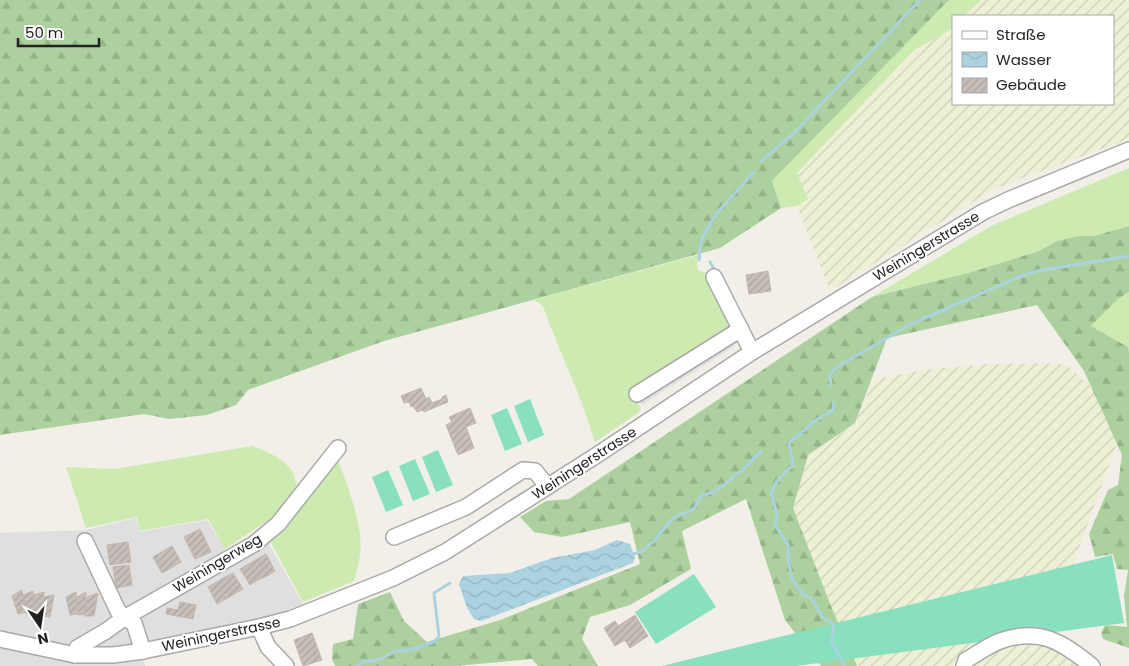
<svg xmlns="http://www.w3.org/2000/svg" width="1129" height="666" viewBox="0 0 1129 666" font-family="Poppins,sans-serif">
<defs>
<pattern id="farmland-furrows" width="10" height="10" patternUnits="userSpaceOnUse" patternTransform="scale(1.25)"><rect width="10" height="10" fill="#eef0d5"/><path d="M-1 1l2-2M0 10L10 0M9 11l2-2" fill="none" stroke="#ccceb7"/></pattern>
<pattern id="forest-firs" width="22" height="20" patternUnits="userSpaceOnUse" patternTransform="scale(1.25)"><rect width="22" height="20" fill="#add19e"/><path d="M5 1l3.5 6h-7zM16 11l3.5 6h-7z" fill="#95b388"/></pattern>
<pattern id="water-waves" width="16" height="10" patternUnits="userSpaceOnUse" patternTransform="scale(1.25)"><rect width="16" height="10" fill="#aad3df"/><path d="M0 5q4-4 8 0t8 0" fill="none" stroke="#92b5bf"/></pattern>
<pattern id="building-hatch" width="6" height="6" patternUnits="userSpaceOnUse" patternTransform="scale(1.25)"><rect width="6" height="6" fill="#c7bfb8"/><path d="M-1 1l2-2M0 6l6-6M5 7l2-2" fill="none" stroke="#aba49e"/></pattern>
</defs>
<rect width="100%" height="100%" fill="#f2efe9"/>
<!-- residential -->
<polygon fill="#e0dfdf" points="136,518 140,532 207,520 232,560 266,539 303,604 270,616 139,644 145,666 0,666 0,533 86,530"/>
<!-- farmland -->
<g fill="url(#farmland-furrows)">
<polygon points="981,0 1129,0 1129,139 994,189 830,291 797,206 808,198 797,173 914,50 953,28 953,104 1113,104 1113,16 964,16"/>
<polygon points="1046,363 1067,365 1092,387 1117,443 1048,635 1096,666 857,666 831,606 793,508 808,455 855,423 874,379 931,369 986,364"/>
</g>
<!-- grass -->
<g fill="#cdebb0">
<polygon points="949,0 981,0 964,16 953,16 953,28 950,30 914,50 797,173 808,199 797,206 781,208 772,181"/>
<polygon points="1129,168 1129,226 1094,236 1078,236 1057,241 1039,251 968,273 872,297 991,226"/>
<polygon points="698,255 697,265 699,271 709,273 732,325 635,398 641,408 638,413 595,442 582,403 549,323 543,306 534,300"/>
<polygon points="1129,292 1129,353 1128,347 1091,326 1118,299"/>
<path d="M252,446C274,454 298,464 297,492L273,517L225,549L208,519L140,531L137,517L86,528L66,467L115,469Z"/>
<path d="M338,461C348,485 364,529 360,555C359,564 356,573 354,581L303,602L268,537Z"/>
</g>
<!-- forest -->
<g fill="url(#forest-firs)">
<polygon points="0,0 949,0 772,181 781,208 720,248 384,341 248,390 236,405 207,415 169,419 144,414 0,435"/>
<polygon points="1129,226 1129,292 1118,299 1091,326 1128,347 1129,353 1129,648 1103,639 1101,633 1105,625 1127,627 1124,596 1128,570 1117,569 1113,554 1095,557 1089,534 1108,490 1118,485 1122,455 1084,371 1037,305 887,338 855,423 808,455 793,508 831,606 857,666 821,666 785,620 746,499 682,531 691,569 630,605 590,617 582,639 598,666 538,666 532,659 456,666 335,666 332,659 333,644 353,639 358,604 390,592 404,621 427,642 500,620 640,564 630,522 562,537 534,532 520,517 546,501 569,499 872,297 968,273 1039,251 1057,241 1078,236 1094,236"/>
</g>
<!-- pitch -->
<g fill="#88e0be">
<polygon points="530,399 544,435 528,442 514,406"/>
<polygon points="507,408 522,444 505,451 491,415"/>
<polygon points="438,450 453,485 436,492 422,457"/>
<polygon points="415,459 430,494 413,501 399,466"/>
<polygon points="388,470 403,505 386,512 372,477"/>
<polygon points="1112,555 1124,623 796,666 662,666"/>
<polygon points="694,574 716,607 656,644 635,612"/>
</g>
<!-- parking -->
<polygon fill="#e2e2e2" points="726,331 735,346 642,405 633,391"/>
<!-- water -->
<polygon fill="url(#water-waves)" points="617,540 630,544 635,557 633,563 481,621 474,619 467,608 459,584 463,576 510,573 552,558 595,550"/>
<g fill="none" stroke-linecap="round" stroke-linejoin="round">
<!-- stream -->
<g stroke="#aad3df" stroke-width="3">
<polyline points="761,161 793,134 920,0"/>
<path d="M699,260C700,255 699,249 700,245C709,216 735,194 754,172"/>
<polyline points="710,262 716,272"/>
<polyline points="831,386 830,374 837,367 911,324 1019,277 1037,271 1129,256"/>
<path d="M834,402L833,410L815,421L789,443L793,465L777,481L771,493L777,514L775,525L788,545V558L792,580L803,594L811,598L823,618L832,623L834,629L831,641C837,649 839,659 845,666"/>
<polyline points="634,554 643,551 655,540 673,518 694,509 701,496 713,492 727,483 734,475 742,471 761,451"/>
<polyline points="357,666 363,662 381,659 395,651 411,650 433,642 439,637 434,593 450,583"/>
</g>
</g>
<!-- building -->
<g fill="url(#building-hatch)" stroke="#c4b6ab">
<polygon points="768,271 771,291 749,294 746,275"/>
<polygon points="421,388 426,399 429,397 432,403 442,399 442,397 446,395 448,402 424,412 423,410 417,412 413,406 411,407 409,402 404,403 401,396"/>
<polygon points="470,408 476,423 466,427 474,448 458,455 446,425 452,422 449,417"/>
<polygon points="200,529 211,552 195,559 184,537"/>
<polygon points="128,542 131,562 110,565 107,545"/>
<polygon points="172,546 181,562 162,573 153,557"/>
<polygon points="266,554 275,571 267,576 257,559"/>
<polygon points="257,559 267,576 258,580 249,564"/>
<polygon points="249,564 258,580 250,585 240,569"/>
<polygon points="129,565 132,585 116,588 113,567"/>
<polygon points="233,573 243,589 234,594 225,577"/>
<polygon points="225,577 234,594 226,599 217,582"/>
<polygon points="217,582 226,599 217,604 208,587"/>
<polygon points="22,590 26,612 18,614 12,596"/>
<polygon points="33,591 34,613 26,614 23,595"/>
<polygon points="44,592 41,614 34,615 34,595"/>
<polygon points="76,592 77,614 70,615 66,597"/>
<polygon points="86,592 85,614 78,615 77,597"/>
<polygon points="98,593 94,616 85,616 87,597"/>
<polygon points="54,595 50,617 41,616 44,597"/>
<polygon points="180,602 196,605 193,619 166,614 167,608 178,610"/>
<polygon points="635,615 648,636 630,648 625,640 615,646 604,628 615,621 618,626"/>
<polygon points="312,633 322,660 303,666 294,640"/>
</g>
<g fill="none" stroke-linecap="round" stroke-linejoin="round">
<!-- minor casing -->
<g stroke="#a9a9a9" stroke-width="18">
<g id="minor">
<polyline points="714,277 752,352"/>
<polyline points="637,394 741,329"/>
<polyline points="394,537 466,507 523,470 535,471 547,486"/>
<polyline points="85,541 118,611 124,618 134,623 143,651"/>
<polyline points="259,627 268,647 286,666"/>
<polyline points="0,639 75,655 113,655 143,651 259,627 290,619 393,578 445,552 597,455 752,352 983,212 1008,200 1129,150"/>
<polyline points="75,655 77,648 106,631 124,618 254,544 278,524 338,448"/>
<path d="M964,666L966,660C977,654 989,645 1000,641C1040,627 1062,642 1092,666"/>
</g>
</g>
<!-- minor -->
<use href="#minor" stroke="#fff" stroke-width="15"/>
</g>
<g text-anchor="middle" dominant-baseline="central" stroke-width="4" stroke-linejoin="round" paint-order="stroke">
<!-- street labels -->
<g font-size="14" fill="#222" stroke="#fff">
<text transform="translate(926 246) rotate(-31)">Weiningerstrasse</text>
<text transform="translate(584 463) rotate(-33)">Weiningerstrasse</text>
<text transform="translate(217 563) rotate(-31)">Weiningerweg</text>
<text transform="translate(221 634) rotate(-12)">Weiningerstrasse</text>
</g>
</g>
<!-- legend -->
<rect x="952" y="15" width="162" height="90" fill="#ffffff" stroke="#a7a7a7"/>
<rect x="962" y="31" width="25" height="8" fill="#ffffff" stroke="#a7a7a7"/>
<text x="996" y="40" font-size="15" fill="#222222">Straße</text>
<rect x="962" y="52" width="25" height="15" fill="url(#water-waves)" stroke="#a7a7a7"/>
<text x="996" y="65" font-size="15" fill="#222222">Wasser</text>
<rect x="962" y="78" width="25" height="15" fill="url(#building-hatch)" stroke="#a7a7a7"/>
<text x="996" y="90" font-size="15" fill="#222222">Gebäude</text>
<!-- north arrow -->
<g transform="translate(40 626) rotate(167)" stroke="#ffffff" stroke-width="4" paint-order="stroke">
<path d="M0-4L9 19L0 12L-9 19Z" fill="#222222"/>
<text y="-8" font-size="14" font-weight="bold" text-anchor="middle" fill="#222222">N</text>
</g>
<!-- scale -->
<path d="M18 38v8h81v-8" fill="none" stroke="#222222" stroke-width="2.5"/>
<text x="25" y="38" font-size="15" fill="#222222" stroke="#ffffff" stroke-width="4" paint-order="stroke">50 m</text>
</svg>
